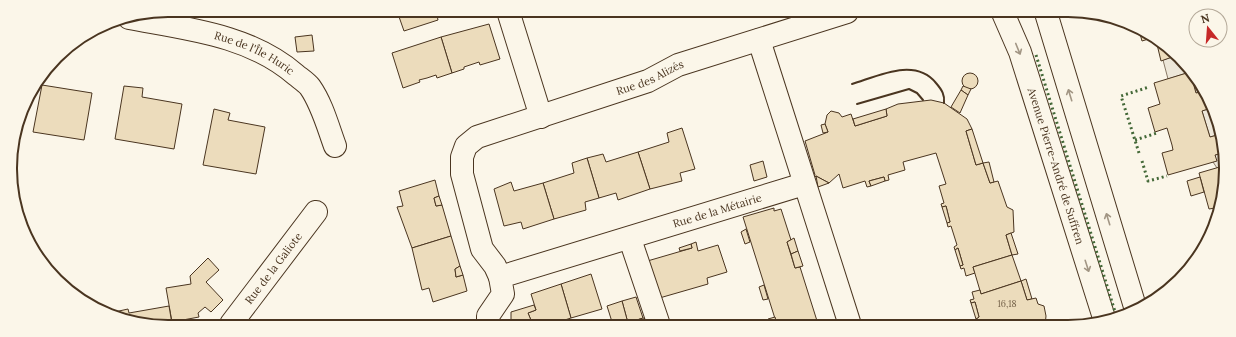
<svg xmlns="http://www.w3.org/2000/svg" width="1236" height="337" viewBox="0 0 1236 337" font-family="Lora,serif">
<rect width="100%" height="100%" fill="#fbf6e9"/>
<!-- parking -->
<g fill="#ede7d9" stroke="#887966">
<polygon points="1175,56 1199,80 1204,91 1196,93 1190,72 1168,79 1163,60"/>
<polygon points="1211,108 1221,134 1210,137 1202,111"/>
<polygon points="1223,153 1223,166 1217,168 1213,162 1215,155"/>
</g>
<!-- building -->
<g fill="#ecdcbc" stroke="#4a3520">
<polygon points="397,11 436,11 438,20 404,31"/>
<polygon points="489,24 500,59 480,65 479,62 464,67 464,69 452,73 441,37"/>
<polygon points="1139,30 1155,36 1155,37 1142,41"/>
<polygon points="312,35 314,51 297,52 295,37"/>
<polygon points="1155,36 1155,37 1175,56 1161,61"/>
<polygon points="441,37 452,73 437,78 436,75 427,78 419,80 420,82 403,88 392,53"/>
<polygon points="1190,72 1196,93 1204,91 1211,108 1202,111 1210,137 1221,134 1223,153 1215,155 1217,161 1168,175 1162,153 1173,150 1172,145 1167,128 1155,132 1148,108 1160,104 1154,83"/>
<circle cx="970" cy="81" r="8"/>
<polygon points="42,85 92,93 84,140 33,132"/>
<polygon points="124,86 143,88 142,97 182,104 174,149 115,139"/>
<polygon points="963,86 971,89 968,95 961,90"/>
<polygon points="961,90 968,95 960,113 951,107"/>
<polygon points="931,100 944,103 967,119 972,129 966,131 976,165 983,163 990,183 998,181 1007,207 1013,210 1014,232 1006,235 1012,255 973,267 975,273 966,276 964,268 961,269 960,266 963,265 958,248 955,250 954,247 957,245 951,226 948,227 947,223 950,222 946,206 942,207 941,204 944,203 939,186 946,184 936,153 903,162 905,170 888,175 889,180 885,181 884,177 869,181 871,186 867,187 865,181 843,188 839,174 829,183 816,176 813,179 815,175 805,141 828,132 825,124 827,115 831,111 839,113 842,117 851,114 855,126 887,116 886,109 898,104"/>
<polygon points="214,109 230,113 228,120 265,127 256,174 203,165"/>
<polygon points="886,109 887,116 855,126 853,119"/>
<polygon points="825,124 828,132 823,133 821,125"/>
<polygon points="682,128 695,169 680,173 682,181 650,189 638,152 669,142 667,133"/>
<polygon points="972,129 983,163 976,165 966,131"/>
<polygon points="638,152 650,189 618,200 616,193 599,198 587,158 603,154 606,162"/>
<polygon points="587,158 599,198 585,202 586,210 554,219 543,183 574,173 572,163"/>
<polygon points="763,161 767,177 754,181 750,165"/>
<polygon points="989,162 994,182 990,183 983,163"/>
<polygon points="1223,166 1223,199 1217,214 1215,208 1209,209 1199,173"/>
<polygon points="816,176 829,183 818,187"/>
<polygon points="884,177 885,181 871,186 869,181"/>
<polygon points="1200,177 1204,192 1191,196 1187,181"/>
<polygon points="435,180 439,196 434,198 436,206 442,205 451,236 412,248 397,207 403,206 399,191"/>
<polygon points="511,182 514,191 543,183 554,219 523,229 521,222 504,226 494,189"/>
<polygon points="439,196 442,205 436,206 434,198"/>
<polygon points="946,206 950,222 947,223 942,207"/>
<polygon points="774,208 774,211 781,209 791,240 787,242 795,268 800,267 818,324 817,325 777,325 743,217"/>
<polygon points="746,229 750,242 745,244 741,232"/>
<polygon points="1011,233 1018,254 1012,255 1006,235"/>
<polygon points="451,236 460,266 455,269 456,277 463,275 467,291 433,302 429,288 422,290 412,248"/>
<polygon points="794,238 798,251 791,254 787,242"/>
<polygon points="696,242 698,251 718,245 727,272 707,278 708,284 656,299 644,262 692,248 691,244"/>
<polygon points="691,244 692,248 680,251 679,248"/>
<polygon points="958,248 963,265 960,266 955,250"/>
<polygon points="798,251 803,266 795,268 791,254"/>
<polygon points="1012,255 1021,281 981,294 973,267"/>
<polygon points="208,258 219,270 206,282 223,300 211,312 205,307 198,313 199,317 172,322 166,288 191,284 190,276"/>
<polygon points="460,266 463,275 456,277 455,269"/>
<polygon points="591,274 602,309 571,318 561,284"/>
<polygon points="1026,279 1032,299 1027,300 1021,281"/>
<polygon points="1021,281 1027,300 1036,298 1038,304 1044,306 1046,316 1045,326 982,325 980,321 978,322 976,319 979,317 975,302 971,303 970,300 974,299 972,292 980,290 981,294"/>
<polygon points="561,284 571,318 549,325 533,325 528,313 536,310 531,294"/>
<polygon points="764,285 768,299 763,300 759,287"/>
<polygon points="636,297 643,318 628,323 622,301"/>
<polygon points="622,301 628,323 613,325 607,306"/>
<polygon points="975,302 979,317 976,319 971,303"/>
<polygon points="534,305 536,310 528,313 533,325 511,325 511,312"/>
<polygon points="169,306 172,324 138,324 110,313 128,309 129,313"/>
<polygon points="775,317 777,325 770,325 768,319"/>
<polygon points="643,318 646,319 648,325 621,325"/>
<polygon points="457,322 457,325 415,324"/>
</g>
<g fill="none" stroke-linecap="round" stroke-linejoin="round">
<!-- minor casing -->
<g stroke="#4a3520" stroke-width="24">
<g id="minor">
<polyline points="508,11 541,117"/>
<path id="s1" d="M129,18C188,29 250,35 296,75C301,79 307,83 310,87C322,104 328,127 335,146"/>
<polyline points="759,40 850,325"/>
<polyline points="630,239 659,325"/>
<path id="s2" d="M500,277L495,266L482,249L462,174V157L466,146L477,137L648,81L678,65L847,12"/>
<path id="s3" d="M231,324L316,212"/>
<path id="s4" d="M488,325V316L503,294L500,277L804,184"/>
</g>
</g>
<!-- tertiary casing -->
<g stroke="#4a3520" stroke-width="24">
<g id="tertiary">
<path id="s5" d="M1003,13L1020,52L1105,321"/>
<polyline points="1046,13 1136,310"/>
</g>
</g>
<!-- minor -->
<use href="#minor" stroke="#fbf6e9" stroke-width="22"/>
<!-- tertiary -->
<use href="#tertiary" stroke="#fbf6e9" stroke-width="22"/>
<!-- hedge -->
<g stroke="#436837" stroke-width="3" stroke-dasharray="2 3" stroke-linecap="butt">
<polyline points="1036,55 1116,315"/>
<polyline points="1135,140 1157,133"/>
<polyline points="1139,153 1121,96 1149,87"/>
<polyline points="1142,161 1148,181 1167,176"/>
</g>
<!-- wall -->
<g stroke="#4a3520" stroke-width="2">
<path d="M852,84C878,76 915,57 936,83C942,90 945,95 944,103"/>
<polyline points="857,104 909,89 917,93 923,100"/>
</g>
</g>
<!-- one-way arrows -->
<defs><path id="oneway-shaft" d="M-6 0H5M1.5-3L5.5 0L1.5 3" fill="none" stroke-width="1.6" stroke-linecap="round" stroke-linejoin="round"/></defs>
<g stroke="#a29684">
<use href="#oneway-shaft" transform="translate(1018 49) rotate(68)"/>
<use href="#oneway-shaft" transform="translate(1070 95) rotate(-107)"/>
<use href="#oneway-shaft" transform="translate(1108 219) rotate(-107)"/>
<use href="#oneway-shaft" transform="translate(1087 266) rotate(72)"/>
</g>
<g text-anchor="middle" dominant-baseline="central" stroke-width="3" stroke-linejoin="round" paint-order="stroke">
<!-- number labels -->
<g font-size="9" fill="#725f47">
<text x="1007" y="303">16,18</text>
</g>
<!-- street labels -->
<g font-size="11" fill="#4a3520" stroke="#fbf6e9">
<text stroke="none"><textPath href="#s1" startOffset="131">Rue de l'Île Huric</textPath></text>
<text stroke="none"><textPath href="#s2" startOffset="337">Rue des Alizés</textPath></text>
<text stroke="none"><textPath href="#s5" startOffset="162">Avenue Pierre-André de Suffren</textPath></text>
<text stroke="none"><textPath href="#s4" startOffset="280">Rue de la Métairie</textPath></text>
<text stroke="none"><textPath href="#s3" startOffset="70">Rue de la Galiote</textPath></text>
</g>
</g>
<!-- crop -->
<path d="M0 0H1236V337H0ZM168 17H1068A151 151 0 0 1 1219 168V169A151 151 0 0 1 1068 320H168A151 151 0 0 1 17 169V168A151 151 0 0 1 168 17Z" fill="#fbf6e9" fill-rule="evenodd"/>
<path fill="none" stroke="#4a3520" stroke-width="2" d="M168 17H1068A151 151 0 0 1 1219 168V169A151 151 0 0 1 1068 320H168A151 151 0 0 1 17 169V168A151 151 0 0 1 168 17Z"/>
<!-- north arrow -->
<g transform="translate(1208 28) rotate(343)"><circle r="19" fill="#fbf6e9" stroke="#b4a999"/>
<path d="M0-3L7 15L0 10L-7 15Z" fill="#c62828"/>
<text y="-6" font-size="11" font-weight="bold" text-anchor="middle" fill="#4a3520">N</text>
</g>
</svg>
